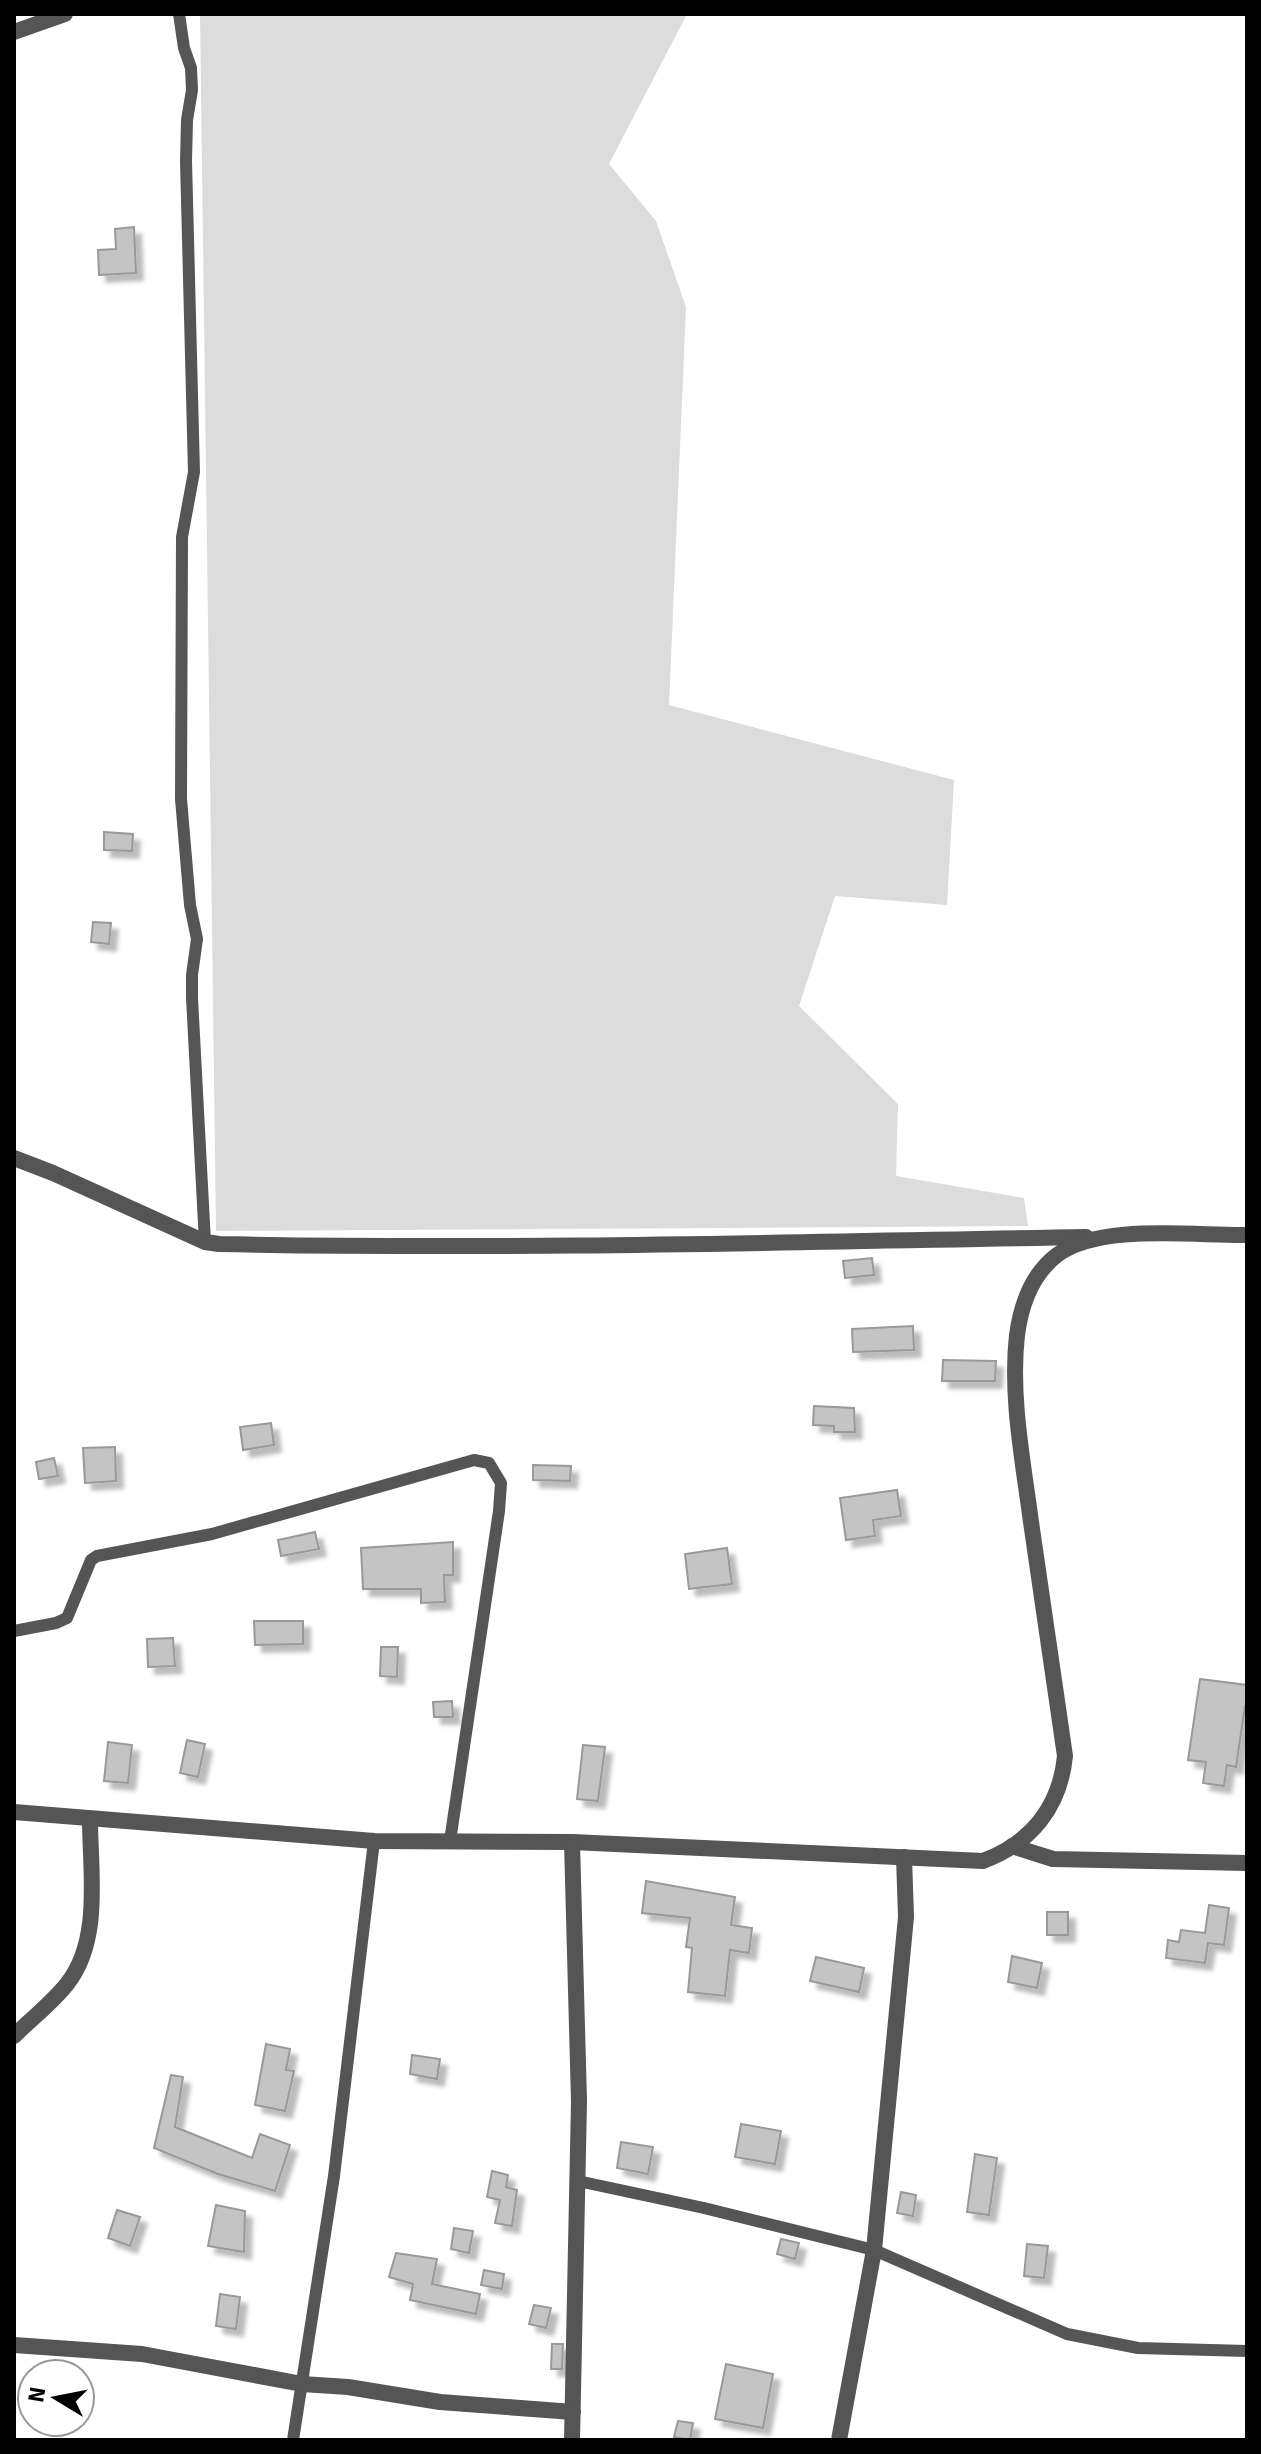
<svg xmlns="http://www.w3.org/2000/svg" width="1261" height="2454" viewBox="0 0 1261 2454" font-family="Signika,sans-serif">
<defs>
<filter id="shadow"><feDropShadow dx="7" dy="7" stdDeviation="2" flood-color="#0004"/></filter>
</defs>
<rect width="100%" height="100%" fill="#fff"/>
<!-- green -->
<polygon fill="#dcdcdc" points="200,14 687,14 609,164 656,221 686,307 669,705 954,780 947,905 835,896 799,1006 898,1104 896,1176 1024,1198 1028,1226 216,1231"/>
<!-- building -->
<g fill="#c4c4c4" stroke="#999" stroke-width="2" filter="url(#shadow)">
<polygon points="134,227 136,273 99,275 98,250 116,249 115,229"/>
<polygon points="104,832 133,834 132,851 104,850"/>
<polygon points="93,922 111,923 109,944 91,942"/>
<polygon points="872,1258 874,1275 845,1278 843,1261"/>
<polygon points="913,1326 914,1350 853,1352 852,1329"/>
<polygon points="943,1360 996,1361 995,1381 942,1381"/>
<polygon points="814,1406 854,1408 855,1432 834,1432 834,1426 813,1425"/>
<polygon points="271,1423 274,1445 243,1450 240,1427"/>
<polygon points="115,1447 116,1481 85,1483 83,1448"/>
<polygon points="54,1458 58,1476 39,1479 36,1462"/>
<polygon points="533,1465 571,1466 570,1481 533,1480"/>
<polygon points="897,1490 901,1516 873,1520 875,1536 846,1540 840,1498"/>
<polygon points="315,1532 319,1549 281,1556 278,1540"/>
<polygon points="453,1542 453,1575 444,1575 445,1602 421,1603 421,1589 363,1589 361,1548"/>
<polygon points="727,1548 732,1584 689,1589 685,1554"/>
<polygon points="254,1621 303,1621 303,1644 255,1645"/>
<polygon points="173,1638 175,1666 148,1667 147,1639"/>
<polygon points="381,1647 398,1647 397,1677 380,1676"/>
<polygon points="1200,1679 1247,1685 1247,1706 1245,1706 1236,1767 1227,1765 1224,1786 1203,1783 1206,1762 1188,1760"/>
<polygon points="452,1701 453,1717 434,1717 433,1702"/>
<polygon points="187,1740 205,1744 198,1777 180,1773"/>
<polygon points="108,1742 132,1745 128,1783 104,1781"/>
<polygon points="583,1745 605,1747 598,1801 577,1799"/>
<polygon points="646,1881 735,1897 731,1925 752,1928 749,1953 730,1950 725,1996 688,1992 692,1948 686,1947 690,1918 642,1913"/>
<polygon points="1209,1905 1229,1908 1224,1945 1208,1943 1205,1963 1166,1958 1168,1940 1179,1942 1181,1930 1205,1933"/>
<rect x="1047" y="1912" width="21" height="23"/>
<polygon points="1012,1956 1042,1963 1037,1988 1008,1982"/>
<polygon points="816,1957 864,1968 859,1992 810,1981"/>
<polygon points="266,2044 290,2049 286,2070 294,2071 285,2111 255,2105"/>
<polygon points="412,2055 440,2059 437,2079 410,2074"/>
<polygon points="171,2075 183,2077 175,2127 252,2158 260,2134 290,2145 275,2191 218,2174 154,2148"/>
<polygon points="741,2124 781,2131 775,2164 735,2157"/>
<polygon points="621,2142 653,2147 648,2174 617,2168"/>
<polygon points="975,2154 997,2158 989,2215 967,2212"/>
<polygon points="492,2171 508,2175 506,2187 517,2190 512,2226 495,2223 500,2200 487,2197"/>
<polygon points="901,2192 916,2195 913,2216 897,2213"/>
<polygon points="216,2205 245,2211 244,2252 208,2246"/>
<polygon points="117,2210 140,2217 130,2246 108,2238"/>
<polygon points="454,2228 473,2231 469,2253 451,2249"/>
<polygon points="781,2239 799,2243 795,2259 777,2254"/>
<polygon points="1027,2244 1048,2246 1044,2278 1024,2276"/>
<polygon points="396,2253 437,2259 432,2284 480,2294 476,2314 410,2300 413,2284 389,2277"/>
<polygon points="484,2270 504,2274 502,2289 481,2285"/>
<polygon points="220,2294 240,2297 236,2329 216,2326"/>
<polygon points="534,2305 551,2308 546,2328 529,2324"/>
<polygon points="552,2344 563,2344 562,2369 551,2369"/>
<polygon points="726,2364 773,2374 763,2428 715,2419"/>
<polygon points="678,2421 693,2423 690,2440 674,2437"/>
</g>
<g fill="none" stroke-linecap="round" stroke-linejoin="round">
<!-- lane -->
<g stroke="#555" stroke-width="12">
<polyline points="179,14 184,48 191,68 192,90 187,120 186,161 194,472 182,537 181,799 190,905 197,939 192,975 192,998 205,1242"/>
<polyline points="14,1631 56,1623 67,1618 91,1560 97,1556 212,1534 474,1460 489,1463 501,1483 499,1511 450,1841"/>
<polyline points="578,2181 704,2208 874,2250 1067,2334 1138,2348 1247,2351"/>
<polyline points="293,2440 334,2176 374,1841"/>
</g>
<!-- street -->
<g stroke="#555" stroke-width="16">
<polyline points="14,32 65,14"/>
<path d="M14,1158L53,1173L205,1242L219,1244C508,1250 797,1242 1086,1237"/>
<path d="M14,1812L374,1841L572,1842L983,1861C1031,1843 1060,1807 1065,1756C1054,1678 1042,1600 1031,1522C1023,1461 1010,1396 1017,1335C1021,1305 1032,1274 1057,1255C1099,1223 1195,1236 1247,1235"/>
<polyline points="572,1842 579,2101 572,2440"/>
<polyline points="1012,1846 1053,1859 1247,1863"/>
<path d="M14,2036C31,2019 52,2003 67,1984C102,1940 90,1871 90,1820"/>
<polyline points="14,2345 142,2354 302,2384 348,2387 440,2402 573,2412"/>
<polyline points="839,2440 874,2250 906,1917 904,1857"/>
</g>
</g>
<!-- border -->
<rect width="1261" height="2454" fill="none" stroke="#000000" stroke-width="32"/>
<!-- north arrow -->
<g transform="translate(56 2398) rotate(280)"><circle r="38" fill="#ffffff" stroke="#999999" stroke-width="2"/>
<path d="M0-6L14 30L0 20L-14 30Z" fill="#000000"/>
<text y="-12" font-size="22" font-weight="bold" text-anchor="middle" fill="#000000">N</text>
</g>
</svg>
